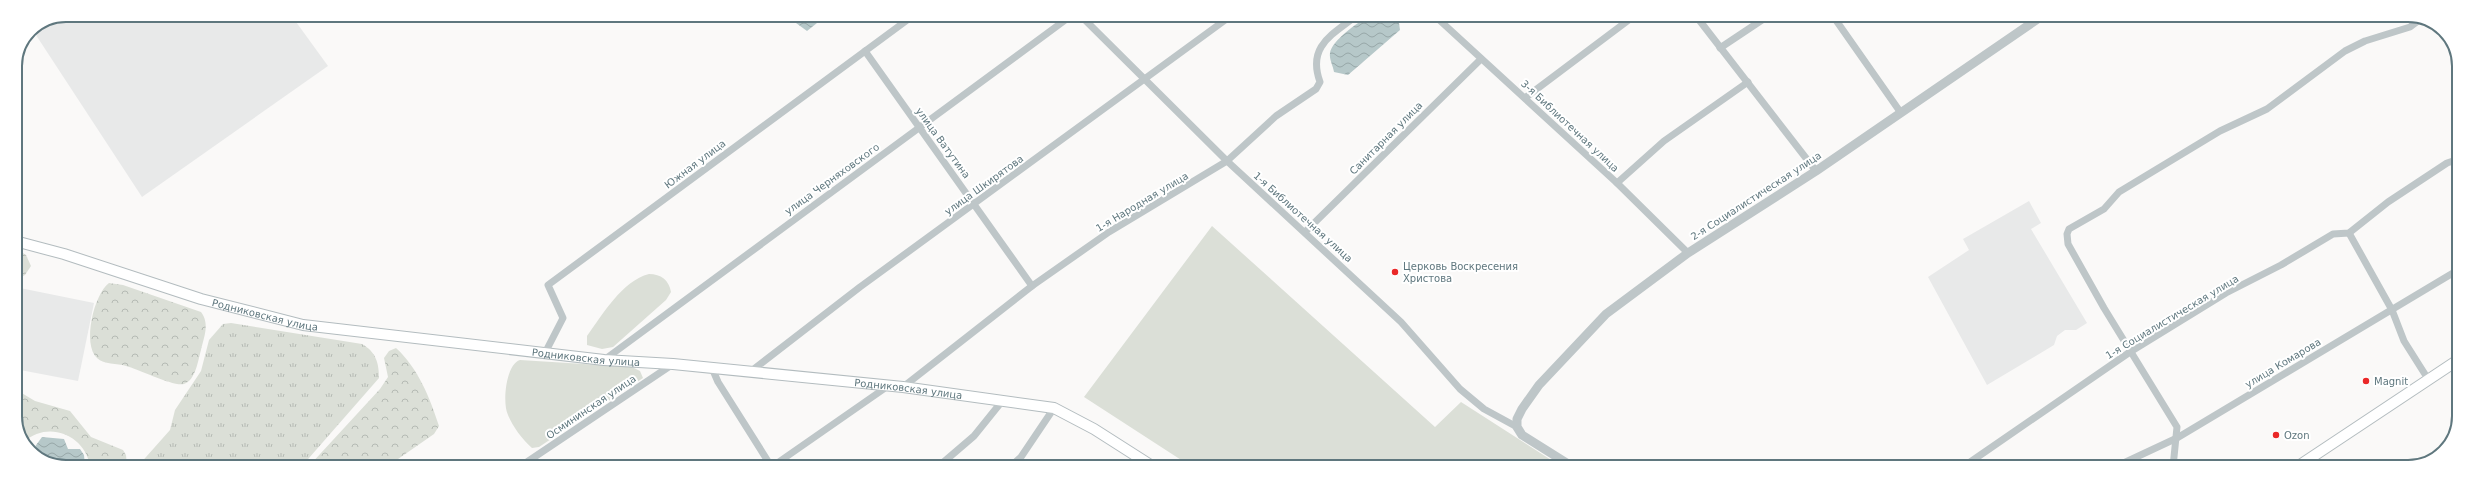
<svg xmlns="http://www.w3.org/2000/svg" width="2474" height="482" viewBox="0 0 2474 482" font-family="'DejaVu Sans',sans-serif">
<defs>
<pattern id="grass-tufts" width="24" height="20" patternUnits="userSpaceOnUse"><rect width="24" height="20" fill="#dbdfd7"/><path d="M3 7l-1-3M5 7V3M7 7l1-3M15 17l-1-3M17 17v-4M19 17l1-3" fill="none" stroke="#b5bab4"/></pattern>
<pattern id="forest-crowns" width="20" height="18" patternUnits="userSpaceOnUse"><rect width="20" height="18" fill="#dbdfd7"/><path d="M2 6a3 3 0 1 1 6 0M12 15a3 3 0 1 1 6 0" fill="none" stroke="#b5bab4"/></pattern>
<pattern id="water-waves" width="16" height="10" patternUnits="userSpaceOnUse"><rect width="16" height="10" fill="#b6c8c9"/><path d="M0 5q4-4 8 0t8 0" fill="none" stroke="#97a7a8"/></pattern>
</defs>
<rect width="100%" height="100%" fill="#faf9f8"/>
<!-- built -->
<g fill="#e8e9e9">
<polygon points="66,15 291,15 328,66 142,197 32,29"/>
<polygon points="2029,201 2041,223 2031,229 2087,323 2076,330 2065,330 2057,336 2054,345 1987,385 1928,277 1969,250 1963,239"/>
<polygon points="15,287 94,303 78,381 15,369"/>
</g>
<!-- grass -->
<path fill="url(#grass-tufts)" d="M231,323L362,344C376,352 379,363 379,378L302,466H138L170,430L175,410L201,371L209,340L223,324Z"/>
<!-- forest -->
<g fill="url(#forest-crowns)">
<polygon points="15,248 26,255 31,266 25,275 15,280"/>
<path d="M109,283L123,285L201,312C210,324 204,337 201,350C198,360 196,380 184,384C174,387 138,369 126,366C117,363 104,365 97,358C82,344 94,294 109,283Z"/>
<path d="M396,348C418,368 430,398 439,426L434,434L388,466H309L380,389L388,377L384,358L389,351Z"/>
<path d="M15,389L35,401L70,411L91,437L123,450L126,455L127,466H90C85,435 48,420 24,442L15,423Z"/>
</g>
<!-- green -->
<g fill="#dbdfd7">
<polygon points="1212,226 1435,427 1461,402 1562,467 1497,467 1493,462 1482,467 1192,467 1084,397"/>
<path d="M649,274C661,274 669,280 671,292L666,300L613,347L602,349L587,345V336C603,314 622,281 649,274Z"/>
<path d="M520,360L632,367L640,371L643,378L539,447L532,448C522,439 513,427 508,415C502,403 506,364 520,360Z"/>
</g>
<!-- water -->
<g fill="url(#water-waves)">
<polygon points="785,15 827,15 807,31"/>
<path d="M1368,16H1398L1400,30L1348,75L1334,72C1333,66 1329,59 1330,53C1332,40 1358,23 1368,16Z"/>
<polygon points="42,437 64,439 68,449 80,449 84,455 85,466 56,466 31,452"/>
</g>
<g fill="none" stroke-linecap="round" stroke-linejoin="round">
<!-- secondary casing -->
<g stroke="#b3bcbf" stroke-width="12">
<g id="secondary">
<path id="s1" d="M15,241L64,254L201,299L303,325L604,360L673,364L903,387L1054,408L1094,429L1152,466"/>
<polyline points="2297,467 2458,360"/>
</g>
</g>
<!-- minor -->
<g stroke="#bec6c8" stroke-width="7">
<polyline points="1080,15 1227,161 1401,322 1460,389 1484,409 1517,427"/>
<polyline points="1435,16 1617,183 1688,253"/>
<polyline points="1696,16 1816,171"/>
<polyline points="1833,16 1901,113"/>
<polyline points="1720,48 1768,16"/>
<polyline points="865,51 1032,286"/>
<polyline points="1525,98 1634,16"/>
<polyline points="1617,183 1664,141 1748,82"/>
<polyline points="1305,232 1481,59"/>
<polyline points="2349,233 2392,310 2404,341 2428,379"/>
<polyline points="545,353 563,318 548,285 914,15"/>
<polyline points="604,360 1072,15"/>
<polyline points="712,368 718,382 771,466"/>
<polyline points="750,372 860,287 1232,15"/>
<path d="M903,387L1032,286L1109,232L1227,161L1276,116L1316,89L1320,82C1307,46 1332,35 1356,16"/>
<polyline points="521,466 673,364"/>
<polyline points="773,466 888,386"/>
<polyline points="939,466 974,436 1003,400"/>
<polyline points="1011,466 1021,457 1054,408"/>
<polyline points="1963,467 2130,352 2226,293 2281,265 2333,234 2349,233 2388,202 2447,163 2459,159"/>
<polyline points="2115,467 2177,438 2458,270"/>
<polyline points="2173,467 2177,427 2104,308 2068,244 2067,234 2069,229 2104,209 2119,192 2220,131 2267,109 2345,51 2365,41 2410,27 2422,18"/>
</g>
<!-- tertiary -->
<polyline stroke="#bec6c8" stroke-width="9" points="1573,467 1522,435 1517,427 1517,419 1522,409 1539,385 1606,314 1688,253 1816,171 2042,16"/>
<!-- secondary -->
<use href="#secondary" stroke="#fff" stroke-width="10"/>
</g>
<!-- markers -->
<g fill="#ea2828" stroke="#fff" stroke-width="1.5">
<circle cx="1395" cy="272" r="4"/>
<circle cx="2366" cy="381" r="4"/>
<circle cx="2276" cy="435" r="4"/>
</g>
<g text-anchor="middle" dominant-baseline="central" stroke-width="4" stroke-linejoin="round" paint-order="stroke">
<!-- street labels -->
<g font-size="10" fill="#5f777e" stroke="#fff">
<text transform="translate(1570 126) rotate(43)">3-я Библиотечная улица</text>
<text transform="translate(1386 138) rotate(-45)">Санитарная улица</text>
<text transform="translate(943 143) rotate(54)">улица Ватутина</text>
<text transform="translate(695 164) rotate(-37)">Южная улица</text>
<text transform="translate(832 179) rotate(-36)">улица Черняховского</text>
<text transform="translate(984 185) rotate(-36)">улица Шкирятова</text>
<text transform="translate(1756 196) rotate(-33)">2-я Социалистическая улица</text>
<text transform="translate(1142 202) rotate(-31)">1-я Народная улица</text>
<text transform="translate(1303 217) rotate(42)">1-я Библиотечная улица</text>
<text stroke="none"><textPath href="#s1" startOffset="261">Родниковская улица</textPath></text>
<text transform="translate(2172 317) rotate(-31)">1-я Социалистическая улица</text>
<text stroke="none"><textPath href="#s1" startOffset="585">Родниковская улица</textPath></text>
<text transform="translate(2283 363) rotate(-31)">улица Комарова</text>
<text stroke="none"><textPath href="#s1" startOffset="909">Родниковская улица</textPath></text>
<text transform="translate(591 407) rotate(-34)">Осмининская улица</text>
</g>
<!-- poi labels -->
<g font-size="10" fill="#5f777e" stroke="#fff" text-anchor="start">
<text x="1403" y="266">Церковь Воскресения<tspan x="1403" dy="12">Христова</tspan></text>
<text x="2374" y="381">Magnit</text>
<text x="2284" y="435">Ozon</text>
</g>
</g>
<!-- crop -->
<path d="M0 0H2474V482H0ZM66 22H2408A44 44 0 0 1 2452 66V416A44 44 0 0 1 2408 460H66A44 44 0 0 1 22 416V66A44 44 0 0 1 66 22Z" fill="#fff" fill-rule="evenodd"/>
<path fill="none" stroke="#5f777e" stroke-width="2" d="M66 22H2408A44 44 0 0 1 2452 66V416A44 44 0 0 1 2408 460H66A44 44 0 0 1 22 416V66A44 44 0 0 1 66 22Z"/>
</svg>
